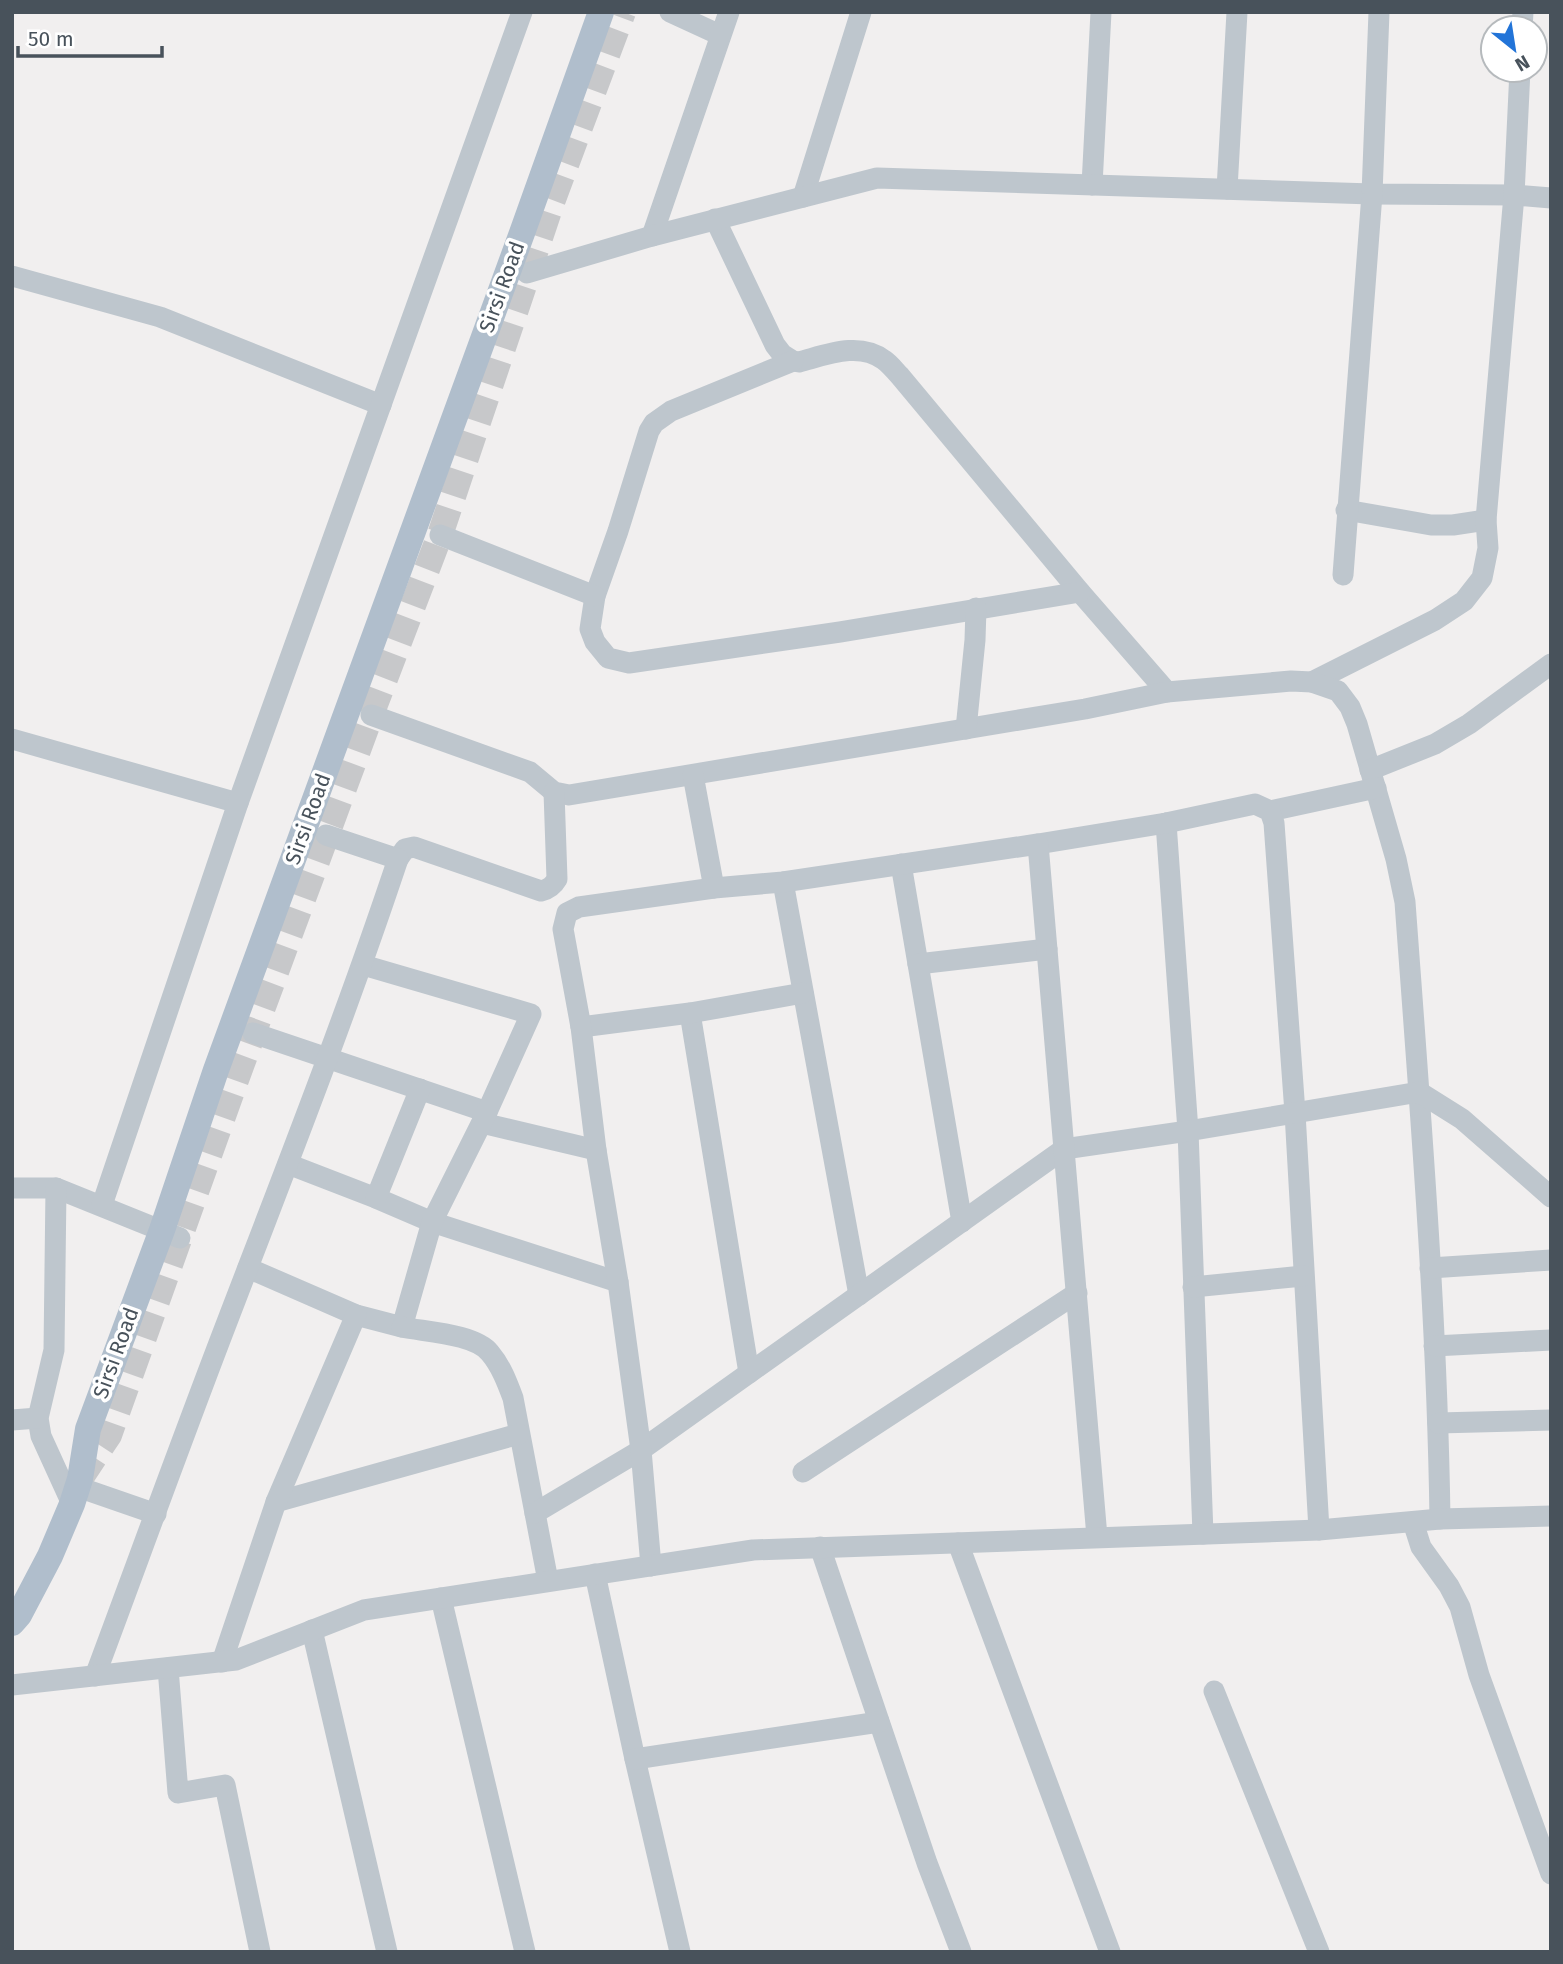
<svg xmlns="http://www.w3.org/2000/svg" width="1563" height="1964" viewBox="0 0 1563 1964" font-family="'Fira Sans',sans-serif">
<rect width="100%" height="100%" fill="#f1efef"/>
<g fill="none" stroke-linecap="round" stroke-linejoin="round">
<!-- major-tunnel -->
<polyline stroke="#c7c8ca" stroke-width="26" stroke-dasharray="26 13" stroke-linecap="butt" points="80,1479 109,1435 237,1077 371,715 440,535 552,202 623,12"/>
<!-- minor -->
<g stroke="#bec6cd" stroke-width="21">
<polyline points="670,12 720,35"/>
<polyline points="1522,28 1523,12"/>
<polyline points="1092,185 1101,12"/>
<polyline points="1227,189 1237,12"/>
<polyline points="803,197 861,12"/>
<path d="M715,219L775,345L782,354L793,361L799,362C826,355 859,341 884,360C890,364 895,371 900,376L1080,592L1167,692"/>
<polyline points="652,236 729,12"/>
<polyline points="527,273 652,236 877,178 1372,194 1514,195 1551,198"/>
<polyline points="12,276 160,317 381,405"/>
<polyline points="793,361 671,411 654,423 649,431 618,531 595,596 590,629 595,642 608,658 629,663 840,632 1080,592"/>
<polyline points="1346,510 1431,525 1453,525 1486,520"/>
<polyline points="440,535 595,596"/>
<polyline points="1343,575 1372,194 1379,12"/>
<polyline points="1312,682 1435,620 1464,601 1482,578 1488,548 1486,520 1514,195 1520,70"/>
<path d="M371,715L530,772L554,792L569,795L1085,709L1167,692L1291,681L1312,682L1338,691L1350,707L1357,724L1396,859L1405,902C1420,1108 1437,1313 1440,1519"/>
<polyline points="966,729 975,640 976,608"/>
<polyline points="12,739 238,803"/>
<polyline points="1370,770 1435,744 1469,724 1551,664"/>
<polyline points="693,775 714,888"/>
<polyline points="1270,811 1376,788"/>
<polyline points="1166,823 1188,1131 1203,1534"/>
<polyline points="1038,844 1166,823 1255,804 1270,811 1274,823 1295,1113 1319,1530"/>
<path d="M398,859L405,849L414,847L541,891C549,889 553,886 557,879L554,792"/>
<polyline points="901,864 918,964"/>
<polyline points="783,882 859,1295"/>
<polyline points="690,1013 749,1373"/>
<polyline points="581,1027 690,1013 803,993"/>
<polyline points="253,1033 487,1112"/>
<polyline points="482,1123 596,1150"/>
<polyline points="288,1164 376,1198 432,1222 618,1282"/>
<polyline points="12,1188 56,1188 180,1238"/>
<polyline points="56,1188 54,1350 38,1418 41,1436 72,1504"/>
<polyline points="376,1198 420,1089"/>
<polyline points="102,1205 238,803 522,12"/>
<polyline points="962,1222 918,964 1047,949"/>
<polyline points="248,1268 356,1315 402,1327 432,1222 487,1112 531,1014 363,965"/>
<polyline points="1430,1268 1551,1260"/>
<polyline points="1193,1287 1303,1276"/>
<path d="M402,1327C426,1332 475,1334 490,1353C501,1366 507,1382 513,1398L548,1581"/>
<polyline points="1434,1346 1551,1340"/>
<polyline points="12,1420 38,1418"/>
<polyline points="1438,1423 1551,1420"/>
<polyline points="803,1472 1077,1293"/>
<polyline points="78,1487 156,1514"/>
<polyline points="276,1502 519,1434"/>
<polyline points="535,1513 641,1450 1064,1149 1188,1131 1419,1092 1462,1119 1551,1197"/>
<polyline points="1413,1522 1421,1547 1449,1586 1460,1607 1479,1675 1551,1874"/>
<polyline points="958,1543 1110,1952"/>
<polyline points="820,1547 927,1863 961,1952"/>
<polyline points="651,1566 641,1450 618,1282 596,1150 581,1027 563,929 567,913 579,907 714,888 783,882 1038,844 1097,1537"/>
<polyline points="595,1574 635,1759 680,1952"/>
<polyline points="441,1598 525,1952"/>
<polyline points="312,1630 387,1952"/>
<polyline points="222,1662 276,1502 356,1315"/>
<polyline points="168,1668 178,1793 225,1785 260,1952"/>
<path d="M95,1676C139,1558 182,1439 227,1322C286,1168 346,1015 398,859L326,835"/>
<polyline points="12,1685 236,1660 364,1610 753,1550 1319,1530 1440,1519 1551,1516"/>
<polyline points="1214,1691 1319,1952"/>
<polyline points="635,1759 879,1722"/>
</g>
<!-- major -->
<polyline stroke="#b0becc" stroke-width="26" points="12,1623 19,1615 50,1556 72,1504 80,1479 88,1429 162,1230 216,1070 522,233 601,12"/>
</g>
<g text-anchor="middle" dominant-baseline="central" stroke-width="7" stroke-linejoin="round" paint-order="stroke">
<!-- street labels -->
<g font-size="21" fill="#48525b" stroke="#fff">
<text transform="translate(502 287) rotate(-70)">Sirsi Road</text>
<text transform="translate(308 819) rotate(-70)">Sirsi Road</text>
<text transform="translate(116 1353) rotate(-70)">Sirsi Road</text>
</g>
</g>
<!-- border -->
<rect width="1563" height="1964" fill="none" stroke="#48525b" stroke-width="28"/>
<!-- north arrow -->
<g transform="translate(1514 49) rotate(150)"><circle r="33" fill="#ffffff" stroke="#b6babd" stroke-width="2"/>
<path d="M0-5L12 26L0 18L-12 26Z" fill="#2274d8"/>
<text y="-10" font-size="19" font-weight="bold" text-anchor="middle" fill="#48525b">N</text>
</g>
<!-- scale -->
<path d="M18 46v10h144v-10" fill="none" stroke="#48525b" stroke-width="3.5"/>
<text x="28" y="46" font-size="21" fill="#48525b" stroke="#ffffff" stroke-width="5" paint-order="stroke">50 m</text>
</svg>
